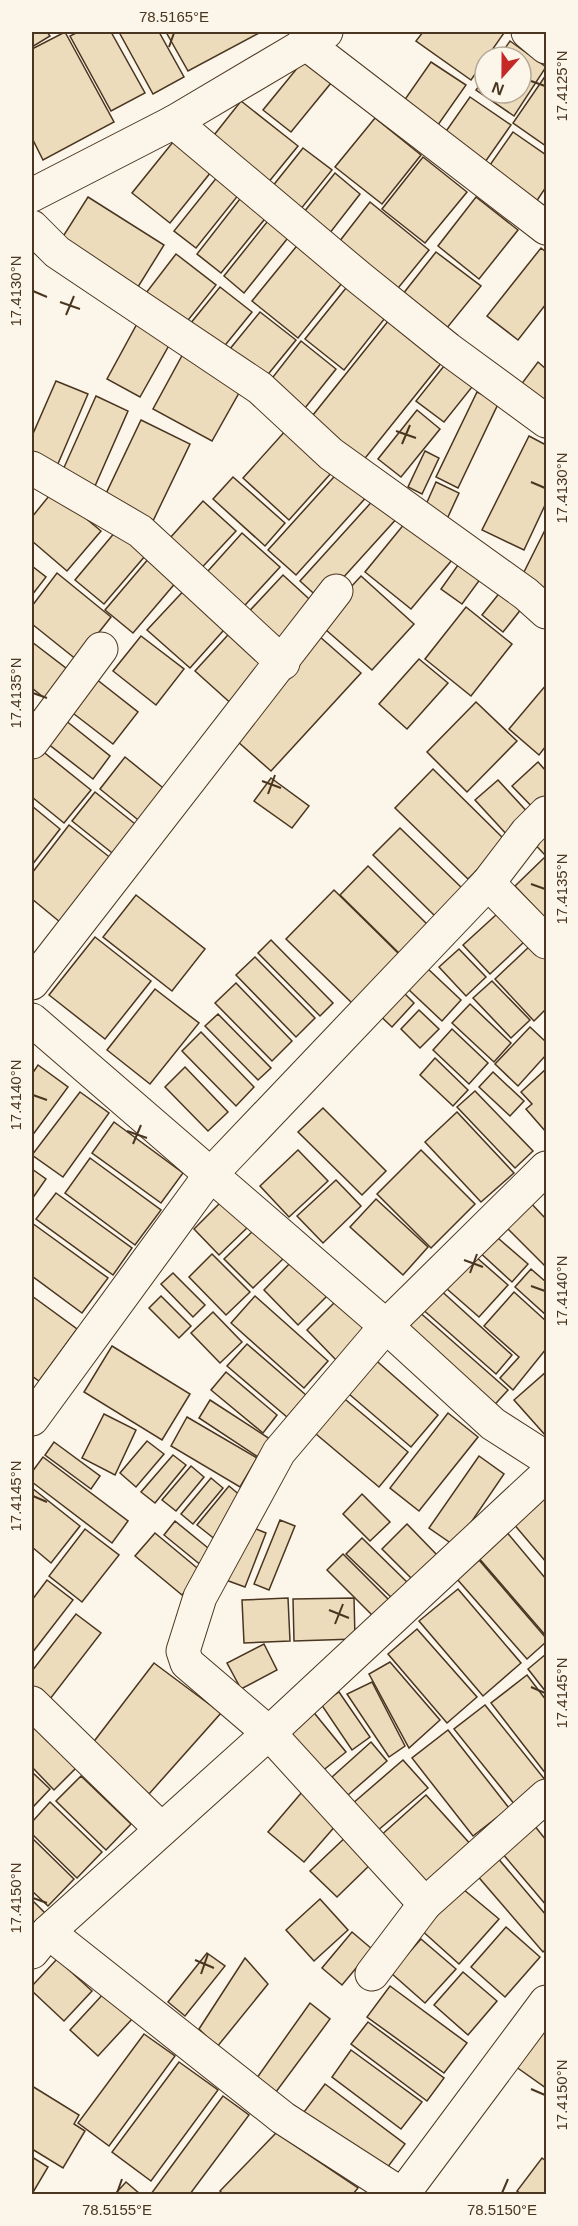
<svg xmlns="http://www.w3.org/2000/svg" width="578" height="2226" viewBox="0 0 578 2226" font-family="Arial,sans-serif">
<rect width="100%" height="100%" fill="#fbf6e9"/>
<!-- building -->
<g fill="#ecdcbc" stroke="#4a3520" stroke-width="1.5">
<polygon points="32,32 47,32 50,36 32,47"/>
<polygon points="65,32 114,122 43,160 32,138 32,49"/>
<polygon points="78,32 111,32 145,93 111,111 70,36"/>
<polygon points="119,32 159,32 184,77 153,94"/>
<polygon points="166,32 261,32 188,71"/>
<polygon points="423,32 501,32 504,33 471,80 416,41"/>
<polygon points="510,41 546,67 514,116 476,90 485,78 485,93 521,93 521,57 499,57"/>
<polygon points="303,61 331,83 291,132 263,110"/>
<polygon points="431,62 466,85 433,132 399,108"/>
<polygon points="546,75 546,146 513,123"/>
<polygon points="470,97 511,125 483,165 442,137"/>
<polygon points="241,101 298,146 263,189 207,144"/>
<polygon points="375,118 421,155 382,204 335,167"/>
<polygon points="513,132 546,155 546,187 532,208 483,175"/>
<polygon points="173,142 211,172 170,223 132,193"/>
<polygon points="303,148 332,170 296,215 268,192"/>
<polygon points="423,157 467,192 425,243 382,209"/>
<polygon points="335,173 360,194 326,238 300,217"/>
<polygon points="218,176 240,193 196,248 174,231"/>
<polygon points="243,195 268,215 221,273 197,254"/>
<polygon points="88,197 164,245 133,295 57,246"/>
<polygon points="476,197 518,230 479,279 438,246"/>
<polygon points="370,202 429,250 390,298 332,251"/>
<polygon points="271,217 291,234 244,293 224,276"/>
<polygon points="300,242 346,278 298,338 252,301"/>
<polygon points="541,248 546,252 546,304 518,340 487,316"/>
<polygon points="436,252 481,286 442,334 399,299"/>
<polygon points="176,254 216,285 185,324 146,293"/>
<polygon points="350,283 389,313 344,370 305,339"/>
<polygon points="220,287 252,312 218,354 186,329"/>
<polygon points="260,312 296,340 261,383 225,355"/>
<polygon points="393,315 446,357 358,467 305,425"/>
<polygon points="138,322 172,340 140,397 107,379"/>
<polygon points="301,341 336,369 301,413 266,386"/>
<polygon points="184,352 244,384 212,441 153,409"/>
<polygon points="538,362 546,369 546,406 520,386"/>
<polygon points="444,366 472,387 444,422 416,401"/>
<polygon points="56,381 88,394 57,466 32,454 32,436"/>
<polygon points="477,392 499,402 458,488 436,477"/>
<polygon points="96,396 128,411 95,486 62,472"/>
<polygon points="417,410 440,429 401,477 378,459"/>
<polygon points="141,420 190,444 152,523 103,500"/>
<polygon points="287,429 333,471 289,520 243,478"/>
<polygon points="529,436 546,445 546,503 524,550 482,530"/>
<polygon points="425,451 439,458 422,494 408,487"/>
<polygon points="342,468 370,493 296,575 268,550"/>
<polygon points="233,477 285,523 265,546 213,499"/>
<polygon points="436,482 459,493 447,519 424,509"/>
<polygon points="53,491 101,531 67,571 32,541 32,517"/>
<polygon points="377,496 399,516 322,601 300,581"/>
<polygon points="203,501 236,531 194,576 162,547"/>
<polygon points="405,523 452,560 411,609 365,572"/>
<polygon points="121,525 151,549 104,604 75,580"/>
<polygon points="546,528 546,599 518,584"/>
<polygon points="242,533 280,567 236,615 199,581"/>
<polygon points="155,551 183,574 133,633 105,610"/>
<polygon points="463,558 484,574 462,604 441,589"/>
<polygon points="32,566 46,577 32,595"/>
<polygon points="57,573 111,617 77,660 32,624 32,606"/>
<polygon points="283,575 319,608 277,653 241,620"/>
<polygon points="361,576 414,624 372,670 318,623"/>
<polygon points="190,584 231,622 190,668 147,630"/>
<polygon points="505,586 526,603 503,632 482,615"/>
<polygon points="466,607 512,644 471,696 425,659"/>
<polygon points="237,625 277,661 235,707 195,671"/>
<polygon points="141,636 184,669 156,705 113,671"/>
<polygon points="319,636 361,673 271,771 229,734"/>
<polygon points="32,642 71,672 48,701 32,688"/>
<polygon points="419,659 448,683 407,729 379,704"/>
<polygon points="91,675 138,712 113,744 65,707"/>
<polygon points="546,685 546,746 539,755 509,729"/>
<polygon points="476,702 517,741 467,792 427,752"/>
<polygon points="65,720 110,756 93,779 47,743"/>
<polygon points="36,746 91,790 64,823 32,797 32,753"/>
<polygon points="125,757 167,791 142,823 100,789"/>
<polygon points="538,762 546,771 546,808 539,814 512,786"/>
<polygon points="433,769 506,841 468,879 395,808"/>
<polygon points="271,778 309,806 292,828 254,801"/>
<polygon points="498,780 532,817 509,837 475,800"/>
<polygon points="95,792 144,831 121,860 72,821"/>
<polygon points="32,806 60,829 32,865"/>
<polygon points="546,817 546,852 544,854 527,836"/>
<polygon points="69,825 117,863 66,927 32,899 32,873"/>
<polygon points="400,828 463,889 436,917 373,855"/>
<polygon points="546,856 546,919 515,886"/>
<polygon points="368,866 429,926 401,955 340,895"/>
<polygon points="334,890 400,955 352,1003 286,939"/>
<polygon points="136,895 205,949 172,991 103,937"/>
<polygon points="497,914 524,942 490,974 463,945"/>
<polygon points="95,937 151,981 105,1039 49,995"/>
<polygon points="271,940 333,1003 320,1016 258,953"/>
<polygon points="533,943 546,957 546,1009 534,1021 495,979"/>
<polygon points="459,949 486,977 466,996 439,967"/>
<polygon points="255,957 315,1018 296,1037 236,975"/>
<polygon points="427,968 461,1000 442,1021 408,989"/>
<polygon points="492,981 530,1020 511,1038 473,998"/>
<polygon points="236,983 292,1041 272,1061 215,1003"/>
<polygon points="398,987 414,1003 392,1027 375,1011"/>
<polygon points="155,989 199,1023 150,1084 107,1050"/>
<polygon points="470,1004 511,1043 494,1062 452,1023"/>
<polygon points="419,1010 439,1029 420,1048 401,1029"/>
<polygon points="218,1014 271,1068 258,1080 205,1026"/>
<polygon points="530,1027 546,1042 546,1055 518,1086 495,1064"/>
<polygon points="452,1029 488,1063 469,1084 433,1050"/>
<polygon points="201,1032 254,1087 236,1106 182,1051"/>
<polygon points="435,1058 468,1090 453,1106 420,1075"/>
<polygon points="38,1065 68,1087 32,1136 32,1074"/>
<polygon points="185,1067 228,1112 208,1131 165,1087"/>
<polygon points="546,1069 546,1132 526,1109 532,1104 521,1092"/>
<polygon points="493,1072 524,1101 510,1116 479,1087"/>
<polygon points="475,1091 533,1151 515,1168 457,1107"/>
<polygon points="80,1092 109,1113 63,1177 32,1155"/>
<polygon points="323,1108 386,1171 362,1195 298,1132"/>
<polygon points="457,1112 514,1173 481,1202 425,1142"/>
<polygon points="114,1122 183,1173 161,1203 92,1153"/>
<polygon points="298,1150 328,1181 289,1217 260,1186"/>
<polygon points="421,1150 475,1204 431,1248 377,1194"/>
<polygon points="90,1158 161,1210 135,1245 65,1193"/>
<polygon points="32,1169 46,1179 32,1199"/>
<polygon points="336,1180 361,1206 323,1243 297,1216"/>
<polygon points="56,1193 132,1248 113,1275 36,1219"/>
<polygon points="376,1199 428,1247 403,1275 350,1227"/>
<polygon points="527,1199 546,1219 546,1267 502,1223"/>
<polygon points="223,1200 249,1226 219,1255 194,1229"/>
<polygon points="32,1223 108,1278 82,1313 32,1276"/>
<polygon points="255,1229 284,1258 253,1288 224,1259"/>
<polygon points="491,1232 528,1264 512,1282 476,1249"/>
<polygon points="468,1250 508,1285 479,1317 439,1282"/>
<polygon points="212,1254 250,1292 226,1315 189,1277"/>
<polygon points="293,1260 328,1295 298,1325 264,1290"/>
<polygon points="531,1269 546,1282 546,1315 515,1287"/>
<polygon points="173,1273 205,1305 193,1317 161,1284"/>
<polygon points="437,1287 512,1355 496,1374 420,1307"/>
<polygon points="514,1292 546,1321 546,1349 513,1390 500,1378 519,1357 484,1326"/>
<polygon points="32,1296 77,1329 39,1381 32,1376"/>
<polygon points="161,1296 191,1326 179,1338 149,1308"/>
<polygon points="255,1296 328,1361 304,1388 231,1323"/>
<polygon points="340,1297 372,1329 338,1362 307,1330"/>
<polygon points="417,1310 508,1390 488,1412 397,1332"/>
<polygon points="213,1312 242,1342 220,1363 191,1333"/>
<polygon points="247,1344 306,1395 287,1417 227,1366"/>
<polygon points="112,1346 190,1394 162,1440 84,1392"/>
<polygon points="371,1356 438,1415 411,1447 342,1388"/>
<polygon points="226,1372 277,1415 263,1433 211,1390"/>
<polygon points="546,1372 546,1436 514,1400"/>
<polygon points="340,1395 408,1452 379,1487 310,1429"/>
<polygon points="210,1400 270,1439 258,1457 199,1418"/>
<polygon points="448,1413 478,1437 419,1511 390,1488"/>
<polygon points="104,1414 136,1430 115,1475 82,1458"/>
<polygon points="187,1417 257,1458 240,1487 171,1446"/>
<polygon points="147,1441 164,1454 136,1487 120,1473"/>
<polygon points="54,1442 100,1476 91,1489 45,1455"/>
<polygon points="173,1455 186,1465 155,1503 141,1492"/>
<polygon points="479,1456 504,1474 455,1546 429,1528"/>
<polygon points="43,1457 128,1521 112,1543 32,1482 32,1472"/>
<polygon points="191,1466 204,1477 176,1511 162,1500"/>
<polygon points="211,1478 223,1488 193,1524 181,1514"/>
<polygon points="229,1486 248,1502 216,1540 197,1525"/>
<polygon points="32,1488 80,1526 51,1563 32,1547"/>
<polygon points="546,1492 546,1562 512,1522"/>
<polygon points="362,1494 390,1522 370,1541 343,1514"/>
<polygon points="280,1520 295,1526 269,1590 254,1584"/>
<polygon points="175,1521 213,1552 202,1566 164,1535"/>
<polygon points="244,1524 266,1533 245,1587 223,1579"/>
<polygon points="407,1524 438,1556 413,1580 382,1549"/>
<polygon points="500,1524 546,1579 546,1636 471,1549"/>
<polygon points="85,1529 119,1555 82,1602 49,1576"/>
<polygon points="155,1533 202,1572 182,1595 135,1556"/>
<polygon points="362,1538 409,1584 394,1600 346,1554"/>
<polygon points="343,1554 391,1602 375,1618 327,1570"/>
<polygon points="479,1560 546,1638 546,1642 527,1659 457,1579"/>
<polygon points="47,1580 73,1600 32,1653 32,1600"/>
<polygon points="458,1589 521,1663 483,1696 419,1621"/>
<polygon points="288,1598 290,1641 244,1643 242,1600"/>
<polygon points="354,1598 355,1639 294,1641 293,1599"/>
<polygon points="76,1614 101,1633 50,1699 32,1685 32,1671"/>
<polygon points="417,1629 477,1697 447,1723 388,1654"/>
<polygon points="264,1644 277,1670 241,1689 227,1663"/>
<polygon points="546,1654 546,1692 528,1669"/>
<polygon points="390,1662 440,1720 409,1748 369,1674"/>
<polygon points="154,1663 221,1713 149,1794 92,1744"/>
<polygon points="527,1675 546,1700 546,1774 491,1703"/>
<polygon points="372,1682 405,1746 389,1757 347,1694"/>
<polygon points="339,1692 370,1737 352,1750 321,1704"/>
<polygon points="485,1705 546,1781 515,1805 454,1729"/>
<polygon points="311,1709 346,1752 321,1772 285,1730"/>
<polygon points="32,1718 78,1766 54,1790 32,1767"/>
<polygon points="448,1730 509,1808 473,1836 412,1758"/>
<polygon points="371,1742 387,1761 348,1795 332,1777"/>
<polygon points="403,1760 428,1788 377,1831 352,1804"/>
<polygon points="32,1772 50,1789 32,1808"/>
<polygon points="81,1776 131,1824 106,1850 56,1801"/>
<polygon points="302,1792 337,1824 304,1862 268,1832"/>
<polygon points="426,1795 473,1847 424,1891 378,1838"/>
<polygon points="50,1802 102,1852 77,1878 32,1834 32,1822"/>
<polygon points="534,1825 546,1840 546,1905 502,1853"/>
<polygon points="350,1833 376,1859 337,1897 310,1871"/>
<polygon points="32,1838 74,1879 48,1906 32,1891"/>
<polygon points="496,1856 546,1915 546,1949 543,1952 475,1873"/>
<polygon points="457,1884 499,1919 459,1964 419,1928"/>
<polygon points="320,1899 348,1930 314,1961 286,1930"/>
<polygon points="32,1900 48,1916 32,1933"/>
<polygon points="506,1927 540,1957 505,1997 471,1967"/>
<polygon points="352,1932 372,1949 342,1985 322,1968"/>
<polygon points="421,1939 456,1969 425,2003 391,1973"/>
<polygon points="207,1953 225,1966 185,2016 168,2002"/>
<polygon points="245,1958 268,1984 217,2047 199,2029"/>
<polygon points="57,1959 92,1991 64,2021 32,1991 32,1986"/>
<polygon points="463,1972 497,2001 468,2035 434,2005"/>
<polygon points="390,1986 467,2043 444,2073 367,2017"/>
<polygon points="105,1992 133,2018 98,2056 70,2030"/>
<polygon points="310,2003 330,2019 273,2096 254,2082"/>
<polygon points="368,2022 444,2078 427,2101 351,2044"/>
<polygon points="546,2029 546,2088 512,2064"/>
<polygon points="144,2034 175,2056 109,2146 78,2123"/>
<polygon points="351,2050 422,2102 401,2129 332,2077"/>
<polygon points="179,2062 218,2090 151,2181 112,2152"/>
<polygon points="325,2084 405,2144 378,2180 298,2120"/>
<polygon points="32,2086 79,2115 74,2124 85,2131 63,2168 32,2149"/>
<polygon points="223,2096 249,2115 190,2194 151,2194"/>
<polygon points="276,2133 358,2188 353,2194 223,2194 220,2191"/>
<polygon points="32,2157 48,2167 32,2194"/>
<polygon points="542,2158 546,2161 546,2194 521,2194 517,2191"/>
<polygon points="126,2182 140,2194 115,2194"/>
</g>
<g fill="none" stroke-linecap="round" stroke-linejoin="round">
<!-- minor casing -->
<g stroke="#4a3520" stroke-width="35">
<g id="minor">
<polyline points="528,32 546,47"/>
<polyline points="304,42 546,228"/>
<polyline points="174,122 361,279 448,349 546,421"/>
<polyline points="32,195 174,122 326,32"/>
<polyline points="32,227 57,252 260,388 331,454 526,594 546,612"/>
<polyline points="32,468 140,531 283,663"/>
<polyline points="32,742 101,649"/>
<polyline points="488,883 546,942"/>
<polyline points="32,983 336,591"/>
<polyline points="32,1020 386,1326 493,1424 546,1458"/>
<polyline points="32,1419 211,1174 488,883 527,832 546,813"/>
<polyline points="32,1703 161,1829"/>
<polyline points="425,1904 269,1733 187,1663 183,1651 200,1597 279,1452 386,1326 546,1168"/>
<polyline points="48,1932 283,2118 401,2194"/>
<polyline points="32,1952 48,1932 269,1733 546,1475"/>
<polyline points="372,1974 425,1904 546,1796"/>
<polyline points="403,2194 546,2002"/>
</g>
</g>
<!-- minor -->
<use href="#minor" stroke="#fbf6e9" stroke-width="33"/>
</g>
<!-- ticks -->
<path fill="none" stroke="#4a3520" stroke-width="2" d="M169,47L174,33M531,81L545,86M33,291L47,297M60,302L80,309M66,315L74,296M396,431L416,438M402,444L410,425M531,482L545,488M33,693L47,698M262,781L281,788M268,794L275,775M531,884L545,889M33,1095L47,1100M127,1131L147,1138M133,1144L141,1125M464,1260L483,1267M470,1273L477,1254M531,1286L545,1291M33,1496L47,1502M329,1610L349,1618M335,1624L343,1604M531,1687L545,1693M33,1898L47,1903M195,1960L214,1968M201,1974L208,1954M531,2089L545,2095M117,2193L122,2179M502,2193L508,2179"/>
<!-- border -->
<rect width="578" height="2226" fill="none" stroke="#fbf6e9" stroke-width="66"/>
<!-- north arrow -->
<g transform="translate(503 75) rotate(201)"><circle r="28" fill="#fbf6e9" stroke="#b4a999" stroke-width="1.5"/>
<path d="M0-4.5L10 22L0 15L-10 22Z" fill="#c62828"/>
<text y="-9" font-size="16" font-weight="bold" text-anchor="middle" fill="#4a3520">N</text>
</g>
<rect x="33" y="33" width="512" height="2160" fill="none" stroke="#4a3520" stroke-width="2"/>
<g font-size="15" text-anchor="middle" fill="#4a3520">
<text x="174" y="22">78.5165°E</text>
<text transform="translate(562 86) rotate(-90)" y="5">17.4125°N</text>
<text transform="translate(16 291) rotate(-90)" y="5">17.4130°N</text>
<text transform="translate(562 488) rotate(-90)" y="5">17.4130°N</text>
<text transform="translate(16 693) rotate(-90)" y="5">17.4135°N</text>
<text transform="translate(562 889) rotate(-90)" y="5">17.4135°N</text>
<text transform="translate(16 1095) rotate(-90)" y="5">17.4140°N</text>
<text transform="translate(562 1291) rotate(-90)" y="5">17.4140°N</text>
<text transform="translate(16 1496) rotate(-90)" y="5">17.4145°N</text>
<text transform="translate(562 1693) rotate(-90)" y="5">17.4145°N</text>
<text transform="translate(16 1898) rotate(-90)" y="5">17.4150°N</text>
<text transform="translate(562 2095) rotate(-90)" y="5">17.4150°N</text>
<text x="117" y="2215">78.5155°E</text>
<text x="502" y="2215">78.5150°E</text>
</g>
</svg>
